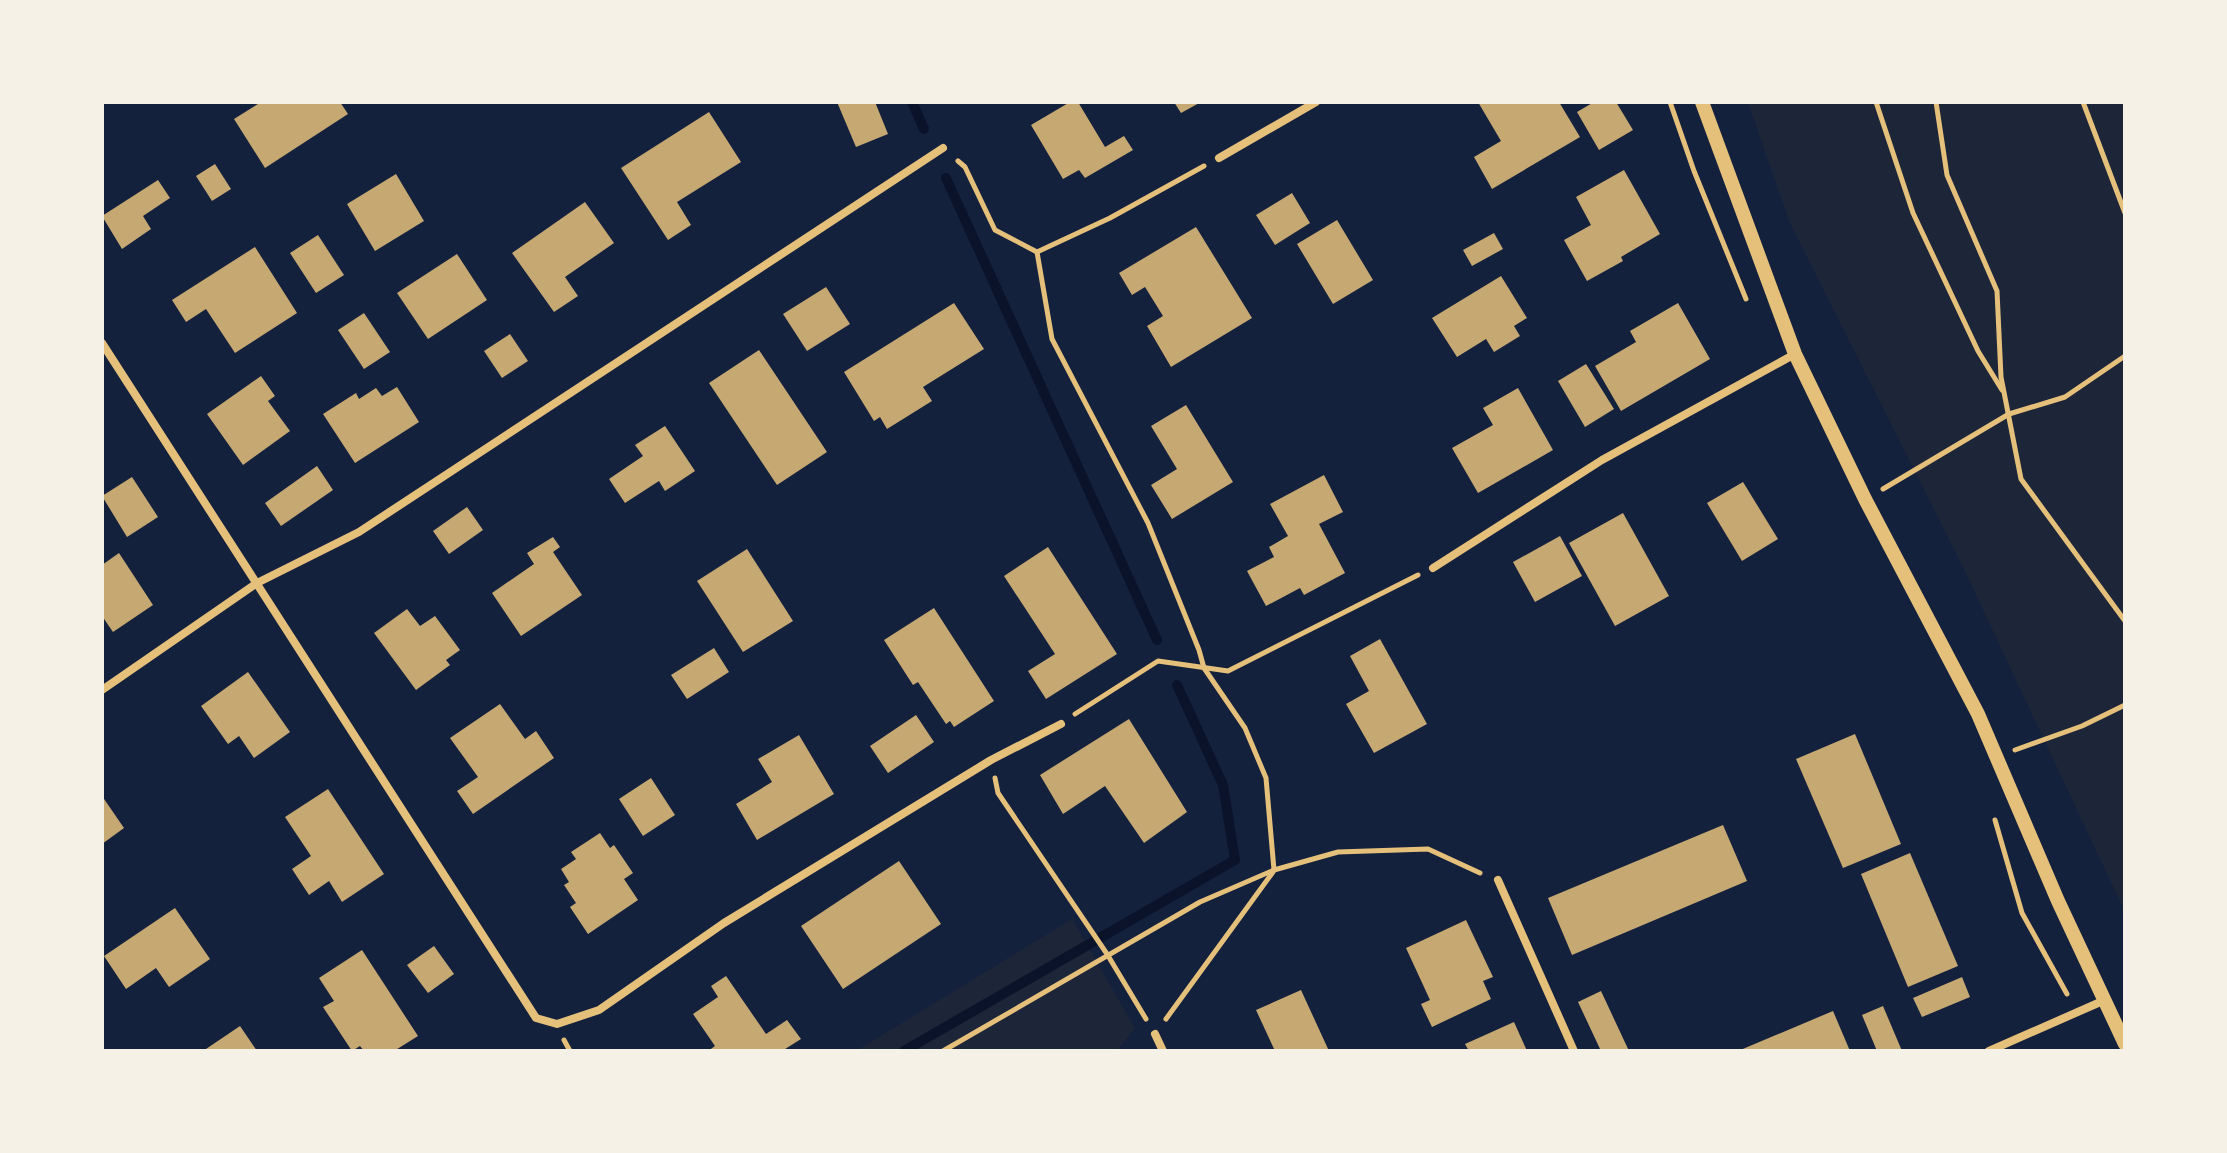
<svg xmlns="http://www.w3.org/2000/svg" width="2227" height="1153" viewBox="0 0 2227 1153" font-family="Jost,sans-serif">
<rect width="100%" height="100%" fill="#14213d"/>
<!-- green -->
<g fill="#1d2539">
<polygon points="1748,102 2125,102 2125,912 1962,565 1789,221"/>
<polygon points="1072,919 1135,1028 1117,1051 856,1051"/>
</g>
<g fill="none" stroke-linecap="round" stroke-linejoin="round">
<!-- stream -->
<g stroke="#0b132b" stroke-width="10">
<polyline points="912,102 924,129"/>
<polyline points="946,178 1157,640"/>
<polyline points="904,1051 1235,860 1223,785 1177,685"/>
</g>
</g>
<!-- building -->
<g fill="#c6a872">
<polygon points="261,102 340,102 348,114 265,168 234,119"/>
<polygon points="837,102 875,102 888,134 856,147"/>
<polygon points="1070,102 1078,102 1105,147 1124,136 1133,150 1085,178 1079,170 1063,179 1031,125"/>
<polygon points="1174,102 1201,102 1181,113"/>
<polygon points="1478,102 1559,102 1580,137 1492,189 1474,157 1501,141"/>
<polygon points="1594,102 1616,102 1633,130 1599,150 1577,112"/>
<polygon points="709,112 741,162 677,202 691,225 668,240 621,168"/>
<polygon points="215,164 231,189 212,201 196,176"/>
<polygon points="1624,170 1660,234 1621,257 1623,261 1587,281 1564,240 1591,225 1576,197"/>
<polygon points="396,174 424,221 375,251 347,204"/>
<polygon points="158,180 170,198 143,216 151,229 122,249 102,216"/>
<polygon points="1292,193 1310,223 1275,245 1256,215"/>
<polygon points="585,202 614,243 565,277 578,296 554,312 512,253"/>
<polygon points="1337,220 1373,280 1333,304 1297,244"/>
<polygon points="1196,227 1252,318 1171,367 1147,326 1163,316 1145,287 1132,295 1119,273"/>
<polygon points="1494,233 1503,249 1472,266 1463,250"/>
<polygon points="318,235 344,275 316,293 290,253"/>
<polygon points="255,247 297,313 235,353 206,309 186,322 172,300"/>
<polygon points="457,254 487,300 428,339 397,293"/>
<polygon points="1501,276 1527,318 1514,326 1520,336 1494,352 1486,339 1457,357 1432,318"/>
<polygon points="826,287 850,324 807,351 783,314"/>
<polygon points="954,303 984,349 923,387 932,401 887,429 880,417 874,421 844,372"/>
<polygon points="1678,303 1710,359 1621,411 1595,366 1636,342 1630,331"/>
<polygon points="364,313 390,352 364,369 338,330"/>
<polygon points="510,334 528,361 502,378 484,351"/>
<polygon points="759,350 827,452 777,485 709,383"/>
<polygon points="1586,364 1614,409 1585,427 1558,381"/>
<polygon points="261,376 275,396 268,401 290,431 243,465 207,414"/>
<polygon points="397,387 419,422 355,463 323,414 356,393 359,399 376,388 382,396"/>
<polygon points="1518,388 1553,450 1478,493 1452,448 1493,425 1483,408"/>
<polygon points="1186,405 1233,482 1172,519 1151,485 1177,469 1151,426"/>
<polygon points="665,426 695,471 665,491 659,481 625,503 609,479 643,456 635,445"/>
<polygon points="317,466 333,490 281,526 265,503"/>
<polygon points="1324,475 1343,512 1319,524 1345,573 1304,595 1300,588 1266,606 1247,571 1274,557 1269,547 1288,536 1270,504"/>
<polygon points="132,477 158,517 127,537 102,496"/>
<polygon points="1743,482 1778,539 1742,561 1707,503"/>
<polygon points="467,507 483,530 449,554 433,531"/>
<polygon points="1623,513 1669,596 1615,626 1569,543"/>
<polygon points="1560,536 1582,576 1535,602 1513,562"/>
<polygon points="553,537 560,547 553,552 582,595 521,636 492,593 534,564 527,553"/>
<polygon points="1048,547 1117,654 1046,699 1028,671 1055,654 1004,576"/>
<polygon points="747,549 793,621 743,652 697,581"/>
<polygon points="119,553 153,605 113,632 102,616 102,565"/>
<polygon points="934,608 994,701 954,727 950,721 946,724 918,682 913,685 884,640"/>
<polygon points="407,609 420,626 435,616 460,650 446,660 450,665 416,690 374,633"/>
<polygon points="1380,639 1427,724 1374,753 1346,704 1369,691 1350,656"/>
<polygon points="714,648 729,672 687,699 671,675"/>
<polygon points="248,672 290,732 254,758 239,736 228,744 201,706"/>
<polygon points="500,704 525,739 536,731 554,758 473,814 457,791 478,777 450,738"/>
<polygon points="916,715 934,742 888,773 870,746"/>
<polygon points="1129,719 1187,812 1144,843 1105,786 1063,814 1040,775"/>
<polygon points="1855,734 1901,844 1843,868 1796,759"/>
<polygon points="799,735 834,794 757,840 736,804 772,782 758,759"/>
<polygon points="651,778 675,815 643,836 619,799"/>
<polygon points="328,789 384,874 342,902 329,881 309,895 292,869 311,856 285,817"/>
<polygon points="102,796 124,828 102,844"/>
<polygon points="1723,825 1747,881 1572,955 1548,898"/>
<polygon points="600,833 610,848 614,845 633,873 624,879 638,900 588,934 570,907 576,903 564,885 569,882 561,869 576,859 571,852"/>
<polygon points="1910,853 1958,966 1908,987 1861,874"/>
<polygon points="899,861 941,924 843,989 801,926"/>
<polygon points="175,908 210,959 169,987 156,968 126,989 104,956"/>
<polygon points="1466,920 1493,977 1483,981 1491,999 1432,1027 1421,1004 1430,1000 1406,948"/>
<polygon points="434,946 454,974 428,993 407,965"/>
<polygon points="362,950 418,1036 394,1051 364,1051 360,1046 352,1051 323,1007 334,1001 319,978"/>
<polygon points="726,976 766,1034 787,1020 801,1039 782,1051 708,1051 715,1046 693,1014 718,997 711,986"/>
<polygon points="1962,977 1970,997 1922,1017 1913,998"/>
<polygon points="1301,990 1329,1051 1275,1051 1256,1010"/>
<polygon points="1601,991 1629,1051 1601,1051 1578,1002"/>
<polygon points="1883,1006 1902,1051 1877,1051 1862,1015"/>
<polygon points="1833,1011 1850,1051 1738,1051"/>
<polygon points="1514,1022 1527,1051 1469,1051 1465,1044"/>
<polygon points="240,1026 257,1051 203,1051"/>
</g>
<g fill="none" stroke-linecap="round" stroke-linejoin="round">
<!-- path -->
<g stroke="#e5c07b" stroke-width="5">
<polyline points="1670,102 1694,171 1746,299"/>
<polyline points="1876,102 1913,213 1978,351 2002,390"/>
<polyline points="1936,102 1947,175 1997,291 2001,377 2021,479 2125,621"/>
<polyline points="2083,102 2125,213"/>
<polyline points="958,161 965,167 995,230 1037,252 1110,218 1204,166"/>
<polyline points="1037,252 1052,339 1148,523 1199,650 1204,668 1245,728 1266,778 1274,870 1338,852 1428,849 1480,873"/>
<polyline points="1883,489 2009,414 2065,397 2125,356"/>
<polyline points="1075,714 1158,661 1228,671 1418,575"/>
<polyline points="2015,750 2082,726 2125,705"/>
<polyline points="995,778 998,793 1107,954 1146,1019"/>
<polyline points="1995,820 2022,913 2067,994"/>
<polyline points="1166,1019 1273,872"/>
<polyline points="564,1040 570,1051"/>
<polyline points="943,1051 1200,902 1274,870"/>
</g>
<!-- minor -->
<g stroke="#e5c07b" stroke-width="8">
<polyline points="1219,158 1316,102"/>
<polyline points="102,343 536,1018 557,1024 599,1010 724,923 991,760 1061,724"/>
<polyline points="1433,568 1602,460 1795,354"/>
<polyline points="102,690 257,583 359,532 943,148"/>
<polyline points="1498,880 1574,1051"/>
<polyline points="1155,1034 1163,1051"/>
<polyline points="1989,1051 2105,1000"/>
</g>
<!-- tertiary -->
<polyline stroke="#e5c07b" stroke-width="14" points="1702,102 1795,354 1865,499 1978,714 2058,901 2125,1044"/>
</g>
<!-- border -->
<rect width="2227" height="1153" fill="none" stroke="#f6f1e7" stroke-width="208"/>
</svg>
